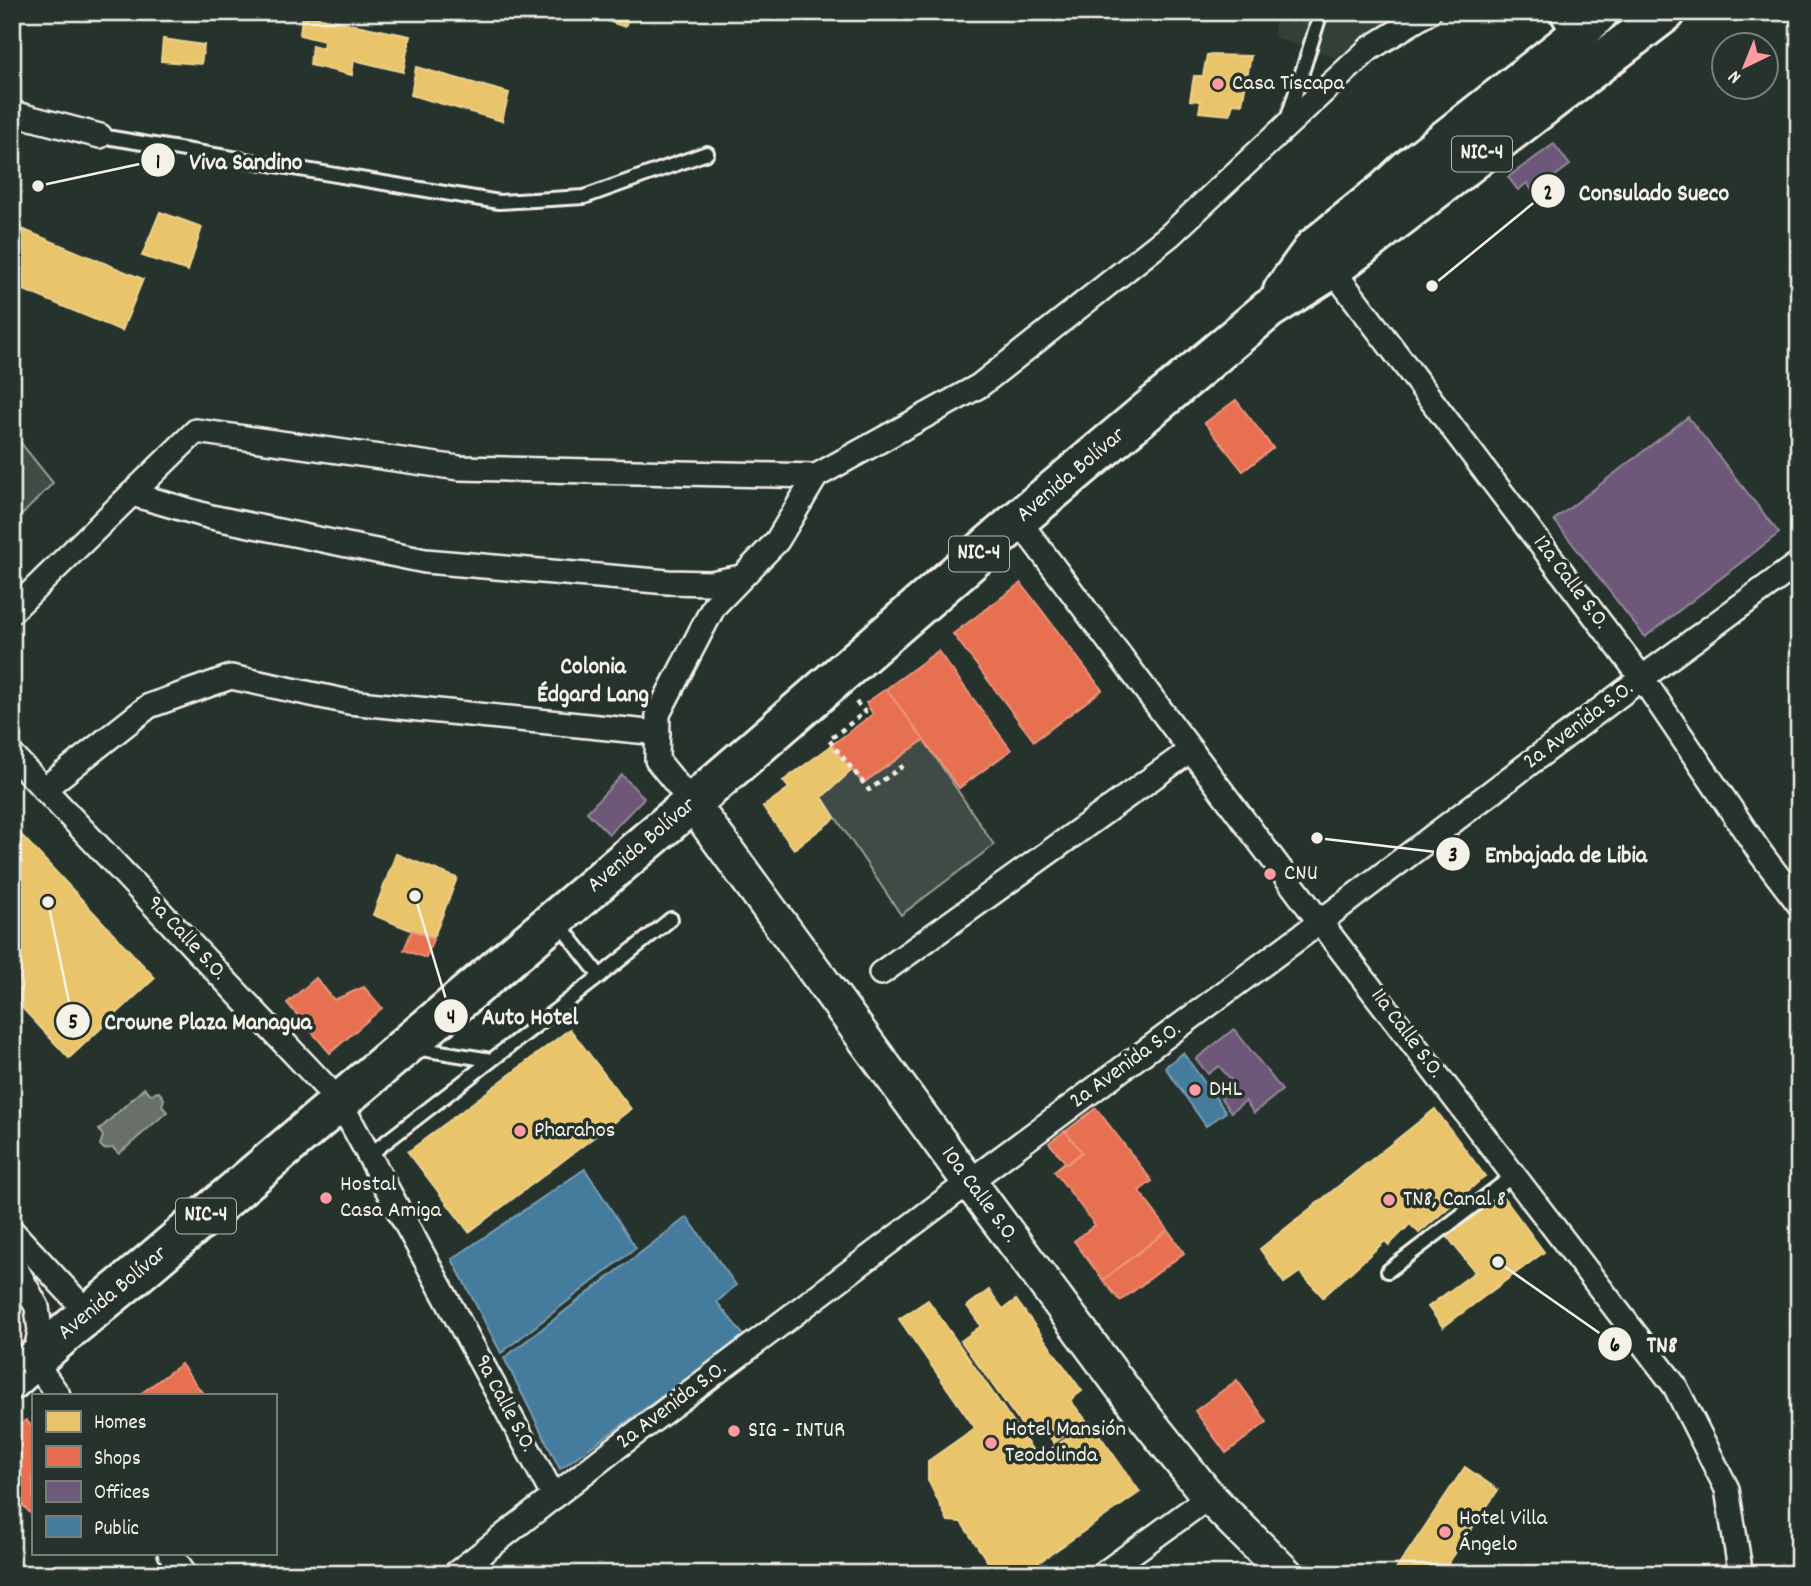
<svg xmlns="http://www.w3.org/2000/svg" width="1811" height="1586" viewBox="0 0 1811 1586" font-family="Dekko,sans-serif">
<rect width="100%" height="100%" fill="#26332d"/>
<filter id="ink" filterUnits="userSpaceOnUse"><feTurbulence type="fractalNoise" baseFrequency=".0143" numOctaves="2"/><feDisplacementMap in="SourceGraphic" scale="14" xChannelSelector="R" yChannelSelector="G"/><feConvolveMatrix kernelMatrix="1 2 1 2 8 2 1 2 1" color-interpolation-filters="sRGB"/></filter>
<g filter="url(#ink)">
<!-- built -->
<polygon fill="#333f39" points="1275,12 1406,12 1336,58 1274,37"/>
<!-- green -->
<g fill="#414b45" stroke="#9a9e96" stroke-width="2">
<polygon points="12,432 53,483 12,525"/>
<polygon points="924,740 994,845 901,915 822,797 852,770 863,783"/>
</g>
<!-- water -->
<polygon fill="#676f68" stroke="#9fa39b" stroke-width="2" points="144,1088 151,1094 159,1092 164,1099 162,1106 167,1112 119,1154 113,1148 104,1149 100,1145 103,1136 99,1130"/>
<!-- homes -->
<g fill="#e9c46a" stroke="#ecd290" stroke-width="2">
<polygon points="582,12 630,12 625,27"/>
<polygon points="302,14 410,36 403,72 354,60 352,75 310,65 312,45 323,48 324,41 300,35"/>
<polygon points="163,39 204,45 201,64 161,61"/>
<polygon points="1207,55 1251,56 1242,104 1233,103 1230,115 1199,112 1201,101 1190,100 1194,76 1203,76"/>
<polygon points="416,67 509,93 502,121 411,95"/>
<polygon points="160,212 202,227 188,271 142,256"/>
<polygon points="12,225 143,279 122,331 12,285"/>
<polygon points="831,746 852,770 822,797 835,818 794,849 763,807 789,788 783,781"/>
<polygon points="12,825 155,978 69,1058 12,997"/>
<polygon points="396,854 457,878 433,939 373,915"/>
<polygon points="570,1029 631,1109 469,1232 408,1152"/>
<polygon points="1435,1109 1485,1176 1419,1233 1410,1224 1389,1245 1385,1241 1323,1297 1300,1272 1284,1283 1260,1249"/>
<polygon points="1501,1194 1544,1252 1443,1327 1428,1307 1475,1272 1446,1235"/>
<polygon points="989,1290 1003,1309 1016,1300 1082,1391 1070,1400 1086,1420 1054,1443 1039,1422 1026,1431 961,1341 981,1326 967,1306"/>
<polygon points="928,1300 1038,1458 1090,1422 1140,1492 1022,1574 996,1574 961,1522 948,1521 928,1480 928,1461 975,1428 899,1319"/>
<polygon points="1465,1467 1498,1490 1441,1574 1393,1574"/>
</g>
<!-- shops -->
<g fill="#e76f51" stroke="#eb967e" stroke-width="2">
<polygon points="1236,400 1273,448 1243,471 1205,423"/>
<polygon points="1021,583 1102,690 1034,741 953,634"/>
<polygon points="938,651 1011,750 959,788 886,689"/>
<polygon points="886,689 924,740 863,783 832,745 873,714 866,703"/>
<polygon points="412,930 433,939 426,958 404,950"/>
<polygon points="316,978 334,1000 364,987 382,1008 330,1053 287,1003"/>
<polygon points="1096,1108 1152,1181 1139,1191 1168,1230 1103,1280 1074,1241 1095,1225 1054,1171 1070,1158 1056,1139"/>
<polygon points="1065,1131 1082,1152 1067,1164 1049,1143"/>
<polygon points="1168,1230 1184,1253 1120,1301 1103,1280"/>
<polygon points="181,1364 204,1395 139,1395"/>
<polygon points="1237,1380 1267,1422 1226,1453 1195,1411"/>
<polygon points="26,1420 33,1428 33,1514 32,1515 12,1493 12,1431"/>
</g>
<!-- offices -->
<g fill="#6d597a" stroke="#96879b" stroke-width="2">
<polygon points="1554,144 1570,165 1533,192 1527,183 1518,190 1508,177"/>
<polygon points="1688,417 1779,533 1645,637 1554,520"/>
<polygon points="622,775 644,798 609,834 587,812"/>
<polygon points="1234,1029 1282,1090 1254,1113 1245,1101 1231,1112 1217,1093 1232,1081 1219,1066 1208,1074 1196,1059"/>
</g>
<!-- public -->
<g fill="#457b9d" stroke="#7a9eb4" stroke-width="2">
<polygon points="1183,1053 1226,1112 1206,1126 1165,1067"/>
<polygon points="585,1169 636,1248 501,1353 452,1259"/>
<polygon points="687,1217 736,1285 717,1302 745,1337 560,1469 504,1358"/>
</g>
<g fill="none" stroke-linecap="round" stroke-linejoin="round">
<!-- lane casing -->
<g stroke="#f4f1e8" stroke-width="18">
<g id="lane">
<polyline points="1555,12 1569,36"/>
<polyline points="1287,120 1321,12"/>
<polyline points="100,136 499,202 584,197 707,153"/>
<polyline points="557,921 600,976"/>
<polyline points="415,1048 491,1060"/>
<polyline points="369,1155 600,976 671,919"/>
<polyline points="1388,1271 1514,1175"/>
</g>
</g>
<!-- street casing -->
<g stroke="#f4f1e8" stroke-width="28">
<g id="street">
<polyline points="12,113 100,136"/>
<polyline points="1332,269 1642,678 1761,854 1799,904"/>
<polyline points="132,494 211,517 425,561 668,582 711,583 741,577"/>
<polyline points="1018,520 1320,922 1675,1386 1727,1489 1739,1563 1737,1574"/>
<polyline points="12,611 196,431 459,468 816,476"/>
<polyline points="12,755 340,1102 554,1497"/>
<polyline points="44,789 149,706 231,677 349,702 658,733"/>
<polyline points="692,803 657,760 658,714 714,606 777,541 816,476 979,386 1170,235 1285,127 1369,49 1429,12"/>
<polyline points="881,973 1191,750"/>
<polyline points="12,1231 89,1314"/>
<polyline points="14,1265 37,1307 40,1331 34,1361 58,1395"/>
<polyline points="170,1553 185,1574"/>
<polyline points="455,1574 612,1451 969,1182 1320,922 1642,678 1799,563"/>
<polyline points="1103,1574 1209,1497"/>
</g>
</g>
<!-- secondary casing -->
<g stroke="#f4f1e8" stroke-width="38">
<g id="secondary">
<path id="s1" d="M692,803L950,1156L1133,1402L1209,1497L1286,1574"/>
</g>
</g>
<!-- highway casing -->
<g stroke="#f4f1e8" stroke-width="44">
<g id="highway">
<polyline points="1283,291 1314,248 1386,190 1408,169 1572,40 1599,12"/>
<path id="s2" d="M12,1380L71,1328L131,1279L692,803L1018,520L1269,309L1332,269L1666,12"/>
</g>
</g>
<!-- path -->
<polyline stroke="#f4f1e8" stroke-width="4.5" stroke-dasharray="5 5" stroke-linecap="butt" points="856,702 865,712 829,740 869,790 906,764"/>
<!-- lane -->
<use href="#lane" stroke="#26332d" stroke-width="12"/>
<!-- street -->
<use href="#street" stroke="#26332d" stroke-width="23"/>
<!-- secondary -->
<use href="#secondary" stroke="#26332d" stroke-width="33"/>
<!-- highway -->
<use href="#highway" stroke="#26332d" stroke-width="38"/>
</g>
</g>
<!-- markers -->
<g fill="#ff9aa2" stroke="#26332d" stroke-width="2.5">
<circle cx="1218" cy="84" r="7"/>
<circle cx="1270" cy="874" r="7"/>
<circle cx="1195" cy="1090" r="7"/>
<circle cx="520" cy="1131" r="7"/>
<circle cx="326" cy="1198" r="7"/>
<circle cx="1389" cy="1200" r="7"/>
<circle cx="734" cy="1431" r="7"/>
<circle cx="991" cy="1443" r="7"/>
<circle cx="1445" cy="1532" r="7"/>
</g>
<g text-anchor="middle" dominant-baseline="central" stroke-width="7" stroke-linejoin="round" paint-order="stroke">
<!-- shield labels -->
<g fill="#26332d" stroke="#b6b8b0" stroke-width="2">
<rect x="1452" y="136.5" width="60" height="35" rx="5"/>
<rect x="949" y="536.5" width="60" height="35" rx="5"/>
<rect x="176" y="1198.5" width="60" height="35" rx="5"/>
</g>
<g font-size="21" font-weight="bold" fill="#f4f1e8">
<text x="1482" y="154">NIC-4</text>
<text x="979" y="554">NIC-4</text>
<text x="206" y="1216">NIC-4</text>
</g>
<!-- poi labels -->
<g font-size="23" fill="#f4f1e8" stroke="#26332d" text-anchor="start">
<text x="1232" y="84">Casa Tiscapa</text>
<text x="1284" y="874">CNU</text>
<text x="1209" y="1090">DHL</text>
<text x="534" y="1131">Pharahos</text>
<text x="340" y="1185">Hostal<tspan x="340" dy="26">Casa Amiga</tspan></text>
<text x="1403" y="1200">TN8, Canal 8</text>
<text x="1005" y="1430">Hotel Mansión<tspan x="1005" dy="26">Teodolinda</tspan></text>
<text x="748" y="1431">SIG - INTUR</text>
<text x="1459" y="1519">Hotel Villa<tspan x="1459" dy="26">Ángelo</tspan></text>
</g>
<!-- street labels -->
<g font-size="23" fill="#f4f1e8" stroke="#26332d">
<text stroke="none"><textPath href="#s2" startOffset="1393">Avenida Bolívar</textPath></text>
<text transform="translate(1570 583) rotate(53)">12a Calle S.O.</text>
<text transform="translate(1579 726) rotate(-37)">2a Avenida S.O.</text>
<text stroke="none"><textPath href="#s2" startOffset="826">Avenida Bolívar</textPath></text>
<text transform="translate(186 939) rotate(47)">9a Calle S.O.</text>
<text transform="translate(1406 1034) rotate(53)">11a Calle S.O.</text>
<text transform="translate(1126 1066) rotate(-36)">2a Avenida S.O.</text>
<text stroke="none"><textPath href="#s1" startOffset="486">10a Calle S.O.</textPath></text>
<text stroke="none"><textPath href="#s2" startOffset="133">Avenida Bolívar</textPath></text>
<text transform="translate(504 1404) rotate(62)">9a Calle S.O.</text>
<text transform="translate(672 1406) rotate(-37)">2a Avenida S.O.</text>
</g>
<!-- neighbourhood labels -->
<g font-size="24" font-weight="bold" fill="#f4f1e8" stroke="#26332d">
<text x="593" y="668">Colonia<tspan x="593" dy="28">Édgard Lang</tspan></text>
</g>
</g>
<!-- callouts -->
<path fill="none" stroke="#f4f1e8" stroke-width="2.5" d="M38 186L158 160M1432 286L1548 191M1317 838L1453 854M415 896L451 1016M48 902L73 1021M1498 1262L1615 1344"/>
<g fill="#f4f1e8" stroke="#26332d" stroke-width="2.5">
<circle cx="38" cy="186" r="7"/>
<circle cx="1432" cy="286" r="7"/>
<circle cx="1317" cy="838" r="7"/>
<circle cx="415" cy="896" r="7"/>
<circle cx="48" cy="902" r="7"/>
<circle cx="1498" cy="1262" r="7"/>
<circle cx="158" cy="160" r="18"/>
<circle cx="1548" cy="191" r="18"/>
<circle cx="1453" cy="854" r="18"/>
<circle cx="451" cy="1016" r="18"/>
<circle cx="73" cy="1021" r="18"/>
<circle cx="1615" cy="1344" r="18"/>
</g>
<g font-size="21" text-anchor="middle" font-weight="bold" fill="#111">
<text x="158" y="168">1</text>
<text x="1548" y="199">2</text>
<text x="1453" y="861">3</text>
<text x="451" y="1023">4</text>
<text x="73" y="1028">5</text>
<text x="1615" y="1351">6</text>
</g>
<g font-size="24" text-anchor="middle" font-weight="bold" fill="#f4f1e8" stroke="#26332d" stroke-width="7" stroke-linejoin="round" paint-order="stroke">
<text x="246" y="169">Viva Sandino</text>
<text x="1654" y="200">Consulado Sueco</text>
<text x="1566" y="862">Embajada de Libia</text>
<text x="530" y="1024">Auto Hotel</text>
<text x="208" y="1029">Crowne Plaza Managua</text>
<text x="1662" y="1352">TN8</text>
</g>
<!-- margin -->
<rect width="1811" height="1586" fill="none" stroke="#26332d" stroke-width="42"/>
<rect x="21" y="21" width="1769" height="1544" fill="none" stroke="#f4f1e8" stroke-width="2.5" filter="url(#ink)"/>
<!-- legend -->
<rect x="32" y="1394" width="245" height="161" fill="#26332d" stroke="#787f78" stroke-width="2"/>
<rect x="46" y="1411" width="35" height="21" fill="#e9c46a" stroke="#787f78" stroke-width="2"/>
<text x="94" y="1428" font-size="21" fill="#f4f1e8">Homes</text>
<rect x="46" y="1446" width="35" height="21" fill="#e76f51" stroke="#787f78" stroke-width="2"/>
<text x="94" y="1464" font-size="21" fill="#f4f1e8">Shops</text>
<rect x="46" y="1481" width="35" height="21" fill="#6d597a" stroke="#787f78" stroke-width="2"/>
<text x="94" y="1498" font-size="21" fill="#f4f1e8">Offices</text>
<rect x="46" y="1516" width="35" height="21" fill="#457b9d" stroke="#787f78" stroke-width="2"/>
<text x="94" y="1534" font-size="21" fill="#f4f1e8">Public</text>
<!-- north arrow -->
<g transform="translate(1745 66) rotate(223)"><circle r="33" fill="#26332d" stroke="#787f78" stroke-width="2"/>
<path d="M0-5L12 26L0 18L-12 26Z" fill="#ff9aa2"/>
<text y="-10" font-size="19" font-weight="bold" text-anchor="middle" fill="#f4f1e8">N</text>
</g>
</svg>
